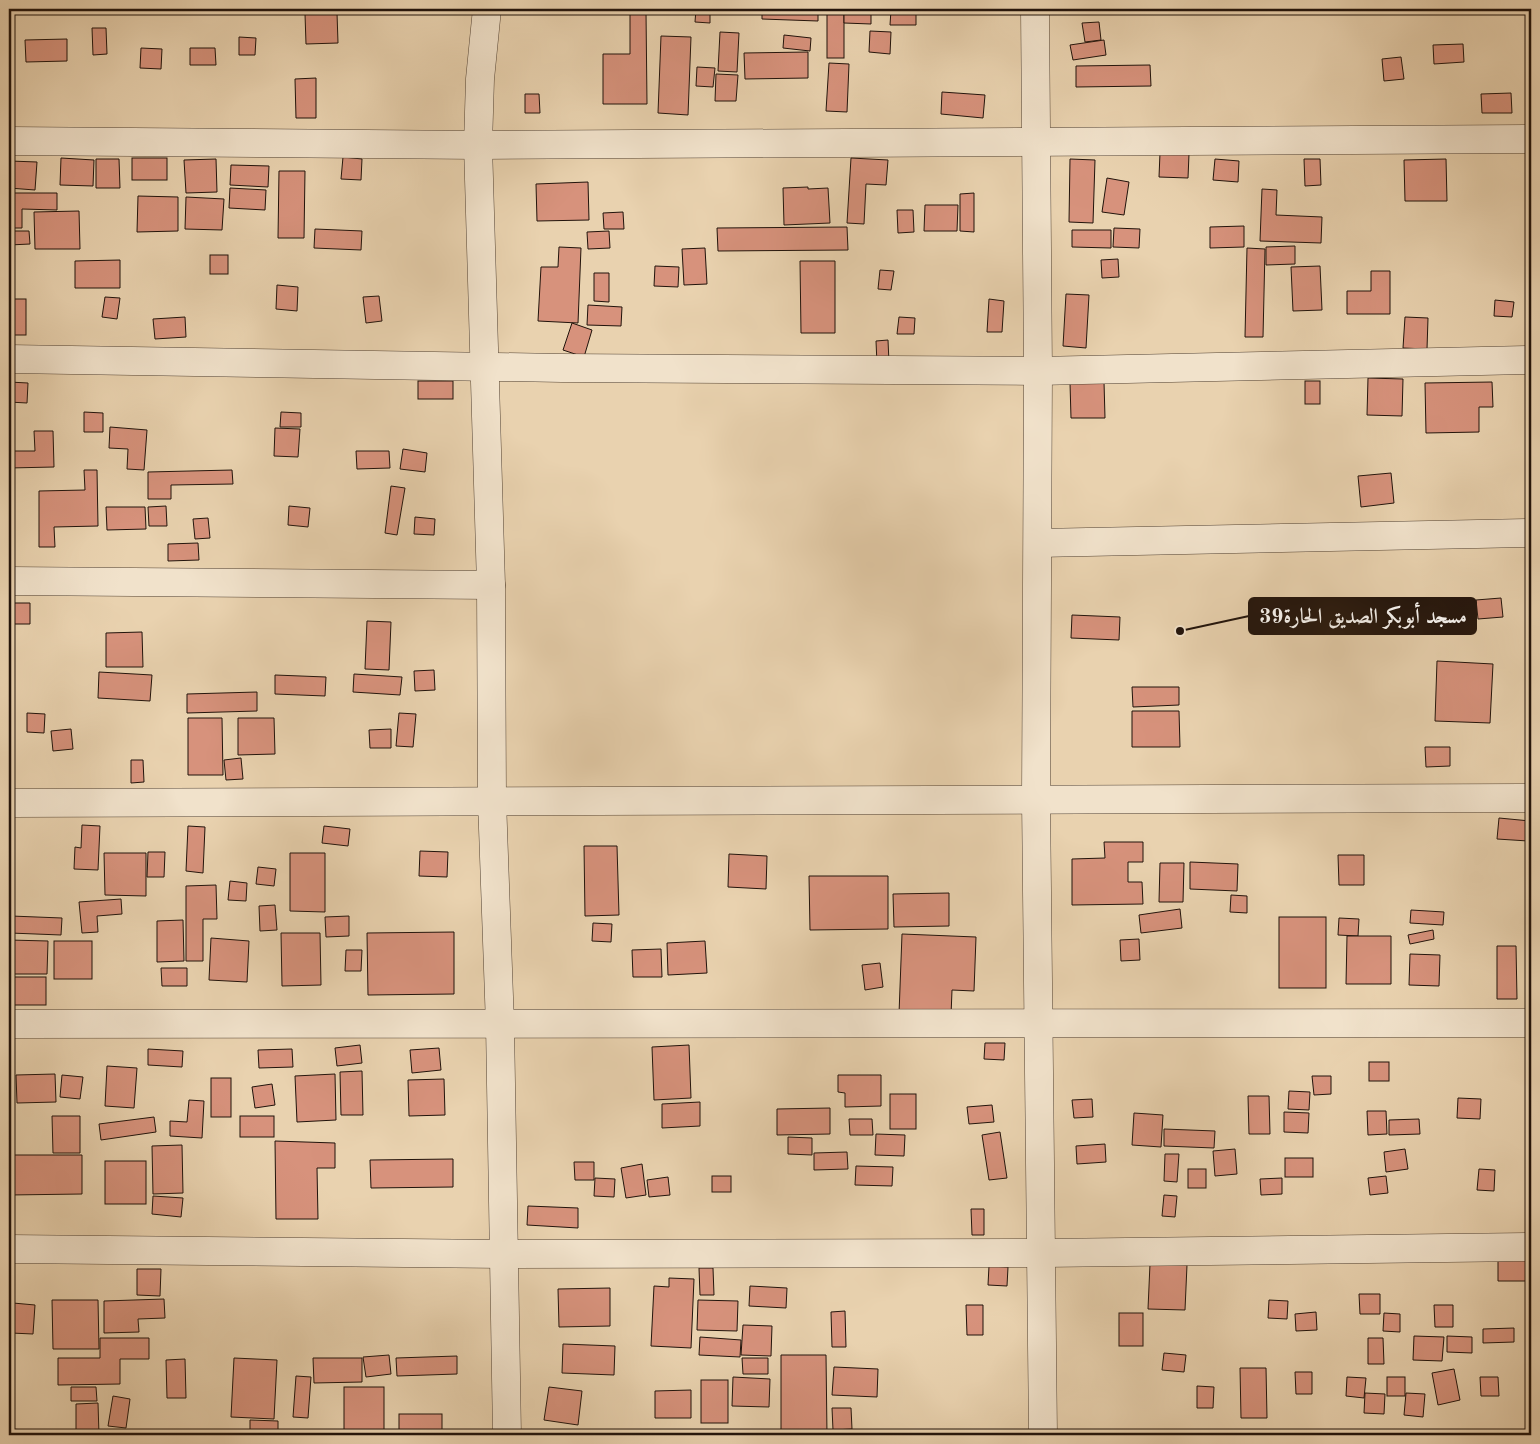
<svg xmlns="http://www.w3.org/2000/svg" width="1540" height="1444" viewBox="0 0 1540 1444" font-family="'Old Standard TT',Amiri,serif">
<rect width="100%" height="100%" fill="#e9d2af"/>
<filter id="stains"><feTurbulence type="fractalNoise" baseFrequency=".004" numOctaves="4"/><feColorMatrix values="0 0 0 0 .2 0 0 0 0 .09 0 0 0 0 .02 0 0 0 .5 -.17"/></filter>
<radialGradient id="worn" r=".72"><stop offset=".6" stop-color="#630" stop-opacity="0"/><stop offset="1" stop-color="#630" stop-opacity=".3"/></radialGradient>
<!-- building -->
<g fill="#d7927c" stroke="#21130b">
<polygon points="301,9 357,9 357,11 301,12"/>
<polygon points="696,9 710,9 710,23 695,22"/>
<polygon points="762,9 818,9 818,21 762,19"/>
<rect x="827" y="9" width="17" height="49"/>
<polygon points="844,9 871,9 871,24 844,23"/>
<polygon points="1065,9 1125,9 1065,10"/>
<polygon points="891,10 916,10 916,25 890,25"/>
<polygon points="630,12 646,12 647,104 603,104 603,54 630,54"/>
<polygon points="337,13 338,43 306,44 305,14"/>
<polygon points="1099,22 1101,40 1085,42 1082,23"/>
<polygon points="92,28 106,28 107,54 93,55"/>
<polygon points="870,31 891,32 890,54 869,52"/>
<polygon points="720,32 739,33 737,72 718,71"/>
<polygon points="784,35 811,38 810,51 783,48"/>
<polygon points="661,36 691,37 688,115 658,113"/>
<polygon points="239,37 256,38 255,55 239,55"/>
<polygon points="67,39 67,61 26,62 25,40"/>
<polygon points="1104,40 1106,55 1073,60 1070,45"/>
<polygon points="1463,44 1464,62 1434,64 1433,45"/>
<polygon points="141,48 162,49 161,69 140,68"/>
<polygon points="190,48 215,48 216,65 190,65"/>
<polygon points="808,52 808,78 745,79 744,53"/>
<polygon points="1401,57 1404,79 1384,81 1382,59"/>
<polygon points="829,63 849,64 847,112 826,111"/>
<polygon points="1150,65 1151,86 1076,87 1076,66"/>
<polygon points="697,67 715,68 713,87 696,86"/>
<polygon points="716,74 738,75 736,101 715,101"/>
<polygon points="316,78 316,118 296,118 295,79"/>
<polygon points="942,92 985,95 983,118 941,114"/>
<polygon points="1511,93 1512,113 1482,113 1481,94"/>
<polygon points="525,94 539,94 540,113 525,113"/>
<polygon points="1160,153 1189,154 1188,178 1159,177"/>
<polygon points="343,157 362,159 361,180 341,179"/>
<polygon points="61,158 94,160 93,186 60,185"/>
<rect x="132" y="158" width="35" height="22"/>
<polygon points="851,158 888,160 886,185 866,184 864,224 847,223"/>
<polygon points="96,159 119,159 120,188 96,188"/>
<polygon points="216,159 217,192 186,193 184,160"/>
<polygon points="1070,159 1095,160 1093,223 1069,222"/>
<polygon points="1215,159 1239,161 1238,182 1213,180"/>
<polygon points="1304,159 1320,159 1321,185 1305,186"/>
<polygon points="1446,159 1447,201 1405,201 1404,160"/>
<polygon points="10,161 37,162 35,190 9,188"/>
<polygon points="231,165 269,166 268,187 230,185"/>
<polygon points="279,171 305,171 304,238 278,238"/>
<polygon points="1107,178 1129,182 1124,215 1102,212"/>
<polygon points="588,182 589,220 537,221 536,184"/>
<polygon points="808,187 808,189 828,188 830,223 784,225 783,188"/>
<polygon points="230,188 266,190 265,210 229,208"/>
<polygon points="1262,189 1277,190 1276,215 1322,217 1321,243 1260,241"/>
<polygon points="9,193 57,193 57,210 22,209 22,228 9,228"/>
<polygon points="974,193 974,232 960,231 960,194"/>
<polygon points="138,196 178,197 178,231 137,232"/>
<polygon points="186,197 224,199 222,230 185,229"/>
<polygon points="925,205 958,205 957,231 924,231"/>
<polygon points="897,210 913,210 914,232 898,233"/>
<polygon points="79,211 80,249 35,249 34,212"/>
<polygon points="623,212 624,229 604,229 603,213"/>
<polygon points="1244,226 1244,247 1210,248 1210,227"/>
<polygon points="847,227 848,250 718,251 717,228"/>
<polygon points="1114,228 1140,229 1139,248 1113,247"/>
<polygon points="315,229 362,231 361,250 314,248"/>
<polygon points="1072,230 1111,230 1111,248 1072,247"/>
<polygon points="9,231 29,231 30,244 9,245"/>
<polygon points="609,231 610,248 588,249 587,232"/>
<polygon points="1295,246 1295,264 1266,265 1266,247"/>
<polygon points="559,247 581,248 578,323 538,321 541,267 558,267"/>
<polygon points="705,248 707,284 684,285 682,249"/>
<polygon points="1247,248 1265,249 1263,337 1245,337"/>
<rect x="210" y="255" width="18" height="19"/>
<polygon points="1118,259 1119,277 1102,278 1101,260"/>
<polygon points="120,260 120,288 75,288 75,261"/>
<polygon points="800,261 835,261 835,333 801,333"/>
<polygon points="655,266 679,267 678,287 654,286"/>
<polygon points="1320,266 1322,310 1293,311 1291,267"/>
<polygon points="880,270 894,271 891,290 878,289"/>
<polygon points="1371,271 1390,271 1390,314 1347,314 1347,291 1371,291"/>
<polygon points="594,273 609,273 609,302 594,301"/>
<polygon points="277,285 298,287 297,311 276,309"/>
<polygon points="1066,294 1089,295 1086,348 1063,346"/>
<polygon points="379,296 382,321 366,323 363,297"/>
<polygon points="105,297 120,298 117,319 102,317"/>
<rect x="9" y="299" width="17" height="36"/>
<polygon points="989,299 1004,301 1002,332 987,332"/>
<polygon points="1495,300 1514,302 1512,317 1494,316"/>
<polygon points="588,305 622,307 621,326 587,325"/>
<polygon points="185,317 186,337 155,339 153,319"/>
<polygon points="899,317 915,318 914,334 897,334"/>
<polygon points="1405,317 1428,318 1427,349 1403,348"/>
<polygon points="572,323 592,330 584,357 563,350"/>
<polygon points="888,340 889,363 877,364 876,341"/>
<polygon points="1368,378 1403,379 1402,416 1367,415"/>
<rect x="418" y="381" width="35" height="18"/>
<rect x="1305" y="381" width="15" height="23"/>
<polygon points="9,382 28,383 27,403 9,402"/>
<polygon points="1104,382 1105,418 1071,418 1070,383"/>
<polygon points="1492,382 1493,407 1479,407 1479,432 1426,433 1425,383"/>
<polygon points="84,412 103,413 103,432 84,432"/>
<polygon points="281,412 301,413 301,427 280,427"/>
<polygon points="110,427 147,430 144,470 127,469 128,449 109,448"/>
<polygon points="275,428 300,429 298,457 274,456"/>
<polygon points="34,431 53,431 54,467 9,468 9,451 35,451"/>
<polygon points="403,449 427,453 425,472 400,469"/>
<polygon points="356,451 389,451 390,468 357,469"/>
<polygon points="84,470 97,470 98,526 54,527 55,547 39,547 39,491 85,490"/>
<polygon points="232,470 233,484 171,485 171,499 148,499 148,472"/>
<polygon points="1391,473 1394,503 1361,507 1358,476"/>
<polygon points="391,486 405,488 397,535 385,533"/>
<polygon points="166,506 167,526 149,526 148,507"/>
<polygon points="289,506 310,508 308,527 288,525"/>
<polygon points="106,507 145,507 146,529 107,530"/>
<polygon points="415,517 435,519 434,535 414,534"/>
<polygon points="208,518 210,538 195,539 193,519"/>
<polygon points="198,543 199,560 168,561 168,544"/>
<polygon points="1501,598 1503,617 1478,619 1476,600"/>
<polygon points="9,603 30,603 30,624 10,624"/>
<polygon points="1072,615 1120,617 1119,640 1071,638"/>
<polygon points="367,621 391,622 389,670 365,669"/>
<polygon points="142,632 143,667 106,667 106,633"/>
<polygon points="1437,661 1493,664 1490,723 1435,721"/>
<polygon points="434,670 435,690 415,691 414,671"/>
<polygon points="99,672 152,675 150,701 98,698"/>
<polygon points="354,674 402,677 400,695 353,692"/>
<polygon points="275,675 326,677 325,696 275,694"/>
<polygon points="1132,687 1179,687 1179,705 1133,707"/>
<polygon points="257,692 257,711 187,713 187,694"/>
<polygon points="1132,711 1179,711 1180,747 1132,747"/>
<polygon points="27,713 45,714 44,733 27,732"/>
<polygon points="399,713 416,714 413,747 396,746"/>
<polygon points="188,718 222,718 223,775 188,775"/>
<polygon points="238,718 274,718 275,754 238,755"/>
<polygon points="71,729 73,749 53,751 51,731"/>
<polygon points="391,729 391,748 370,748 369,730"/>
<polygon points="1425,747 1450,747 1450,766 1426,767"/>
<polygon points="241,758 243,779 226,780 224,760"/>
<polygon points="131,760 143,760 144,782 131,783"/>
<polygon points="1499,818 1530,821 1528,841 1497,839"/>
<polygon points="82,825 100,826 98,870 74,869 75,847 81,848"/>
<polygon points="188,826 205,827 203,873 186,871"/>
<polygon points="324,826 350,829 348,846 322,843"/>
<polygon points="1104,842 1143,842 1143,862 1128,862 1128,882 1142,882 1143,904 1072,905 1072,859 1105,858"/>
<polygon points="584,846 617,846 619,915 585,916"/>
<polygon points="420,851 448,852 447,877 419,876"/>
<polygon points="148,852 165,852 164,877 147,877"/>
<polygon points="104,853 146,853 146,896 105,895"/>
<polygon points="290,853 325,853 325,912 290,911"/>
<polygon points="729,854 767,856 766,889 728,887"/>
<polygon points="1338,855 1364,855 1364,885 1339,885"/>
<polygon points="1190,862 1238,864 1237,891 1190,889"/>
<polygon points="1160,863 1184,863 1183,902 1159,902"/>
<polygon points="258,867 276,869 274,886 256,884"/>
<polygon points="809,876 888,876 888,929 810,930"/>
<polygon points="230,881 247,883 246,901 228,900"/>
<polygon points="216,885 217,919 203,919 203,961 186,961 186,886"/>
<polygon points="949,893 949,926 894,927 893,894"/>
<polygon points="1231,895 1247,896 1247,913 1230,912"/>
<polygon points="121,899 122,914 97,916 98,932 82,933 79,902"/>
<polygon points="275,905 277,930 260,931 259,906"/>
<polygon points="1180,909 1182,928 1141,933 1139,915"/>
<polygon points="1411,910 1444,912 1443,925 1410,923"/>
<polygon points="11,916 62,918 61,935 10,933"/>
<polygon points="349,916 349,936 326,937 325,917"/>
<rect x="1279" y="917" width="47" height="71"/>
<polygon points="1339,918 1359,919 1358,936 1338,935"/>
<polygon points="183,920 184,961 157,962 157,921"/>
<polygon points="593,923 612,924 611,942 592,941"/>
<polygon points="1433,930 1434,939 1410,944 1408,935"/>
<polygon points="454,932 454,994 368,995 367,933"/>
<polygon points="281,933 320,933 321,985 282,986"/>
<polygon points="902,934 976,937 974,991 952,990 951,1016 899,1014"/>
<polygon points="1347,936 1391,936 1391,984 1346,984"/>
<polygon points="211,938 249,941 247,982 209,980"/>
<polygon points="1139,939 1140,960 1121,961 1120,940"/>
<polygon points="9,940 48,941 47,974 9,974"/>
<rect x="54" y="941" width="38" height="38"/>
<polygon points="705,941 707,973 668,975 667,943"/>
<polygon points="1497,946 1516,946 1517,999 1497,999"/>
<polygon points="661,949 662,977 633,977 632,950"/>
<polygon points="346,950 362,950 361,971 345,971"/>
<polygon points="1410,954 1440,955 1439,986 1409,985"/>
<polygon points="880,963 883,987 865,990 862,965"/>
<polygon points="161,968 187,968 187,986 162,986"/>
<rect x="9" y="977" width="37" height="28"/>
<polygon points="985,1043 1005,1043 1004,1060 984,1059"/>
<polygon points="360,1045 362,1063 337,1066 335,1048"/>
<polygon points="689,1045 691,1098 654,1100 652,1047"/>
<polygon points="439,1048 441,1070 412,1073 410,1050"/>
<polygon points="148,1049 183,1051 182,1067 148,1065"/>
<polygon points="292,1049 293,1067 259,1068 258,1050"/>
<rect x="1369" y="1062" width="20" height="19"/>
<polygon points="107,1066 137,1068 134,1108 105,1106"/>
<polygon points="362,1071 363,1115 341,1115 340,1072"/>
<polygon points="55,1074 56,1102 17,1103 16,1075"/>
<polygon points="335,1074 336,1120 297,1122 295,1076"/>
<polygon points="62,1075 83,1077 80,1099 60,1097"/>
<polygon points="838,1075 881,1075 881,1106 845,1107 845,1093 838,1092"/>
<polygon points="1312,1076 1331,1076 1331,1094 1314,1095"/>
<rect x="211" y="1078" width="20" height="39"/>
<polygon points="444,1079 445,1115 409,1116 408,1080"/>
<polygon points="272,1084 275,1105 255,1108 252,1087"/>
<polygon points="1289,1091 1310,1092 1309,1110 1288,1109"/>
<rect x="890" y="1094" width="26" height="35"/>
<polygon points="1248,1096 1269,1096 1270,1134 1249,1134"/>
<polygon points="1458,1098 1481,1099 1480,1119 1457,1118"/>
<polygon points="1092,1099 1093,1117 1074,1118 1072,1100"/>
<polygon points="189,1100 204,1101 202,1138 170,1136 170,1121 187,1122"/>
<polygon points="700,1102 700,1126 662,1128 662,1104"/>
<polygon points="992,1105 994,1122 969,1124 967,1107"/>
<polygon points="830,1108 830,1134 777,1135 777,1109"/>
<polygon points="1367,1111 1386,1111 1387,1134 1368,1135"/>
<polygon points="1284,1112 1309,1113 1308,1133 1284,1132"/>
<polygon points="1134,1113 1163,1115 1161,1147 1132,1145"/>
<polygon points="52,1116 80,1116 80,1153 53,1153"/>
<rect x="240" y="1116" width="34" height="21"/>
<polygon points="154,1117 156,1132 101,1140 99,1124"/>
<polygon points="849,1119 872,1119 873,1135 850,1135"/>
<polygon points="1419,1119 1420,1134 1389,1135 1389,1120"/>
<polygon points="1164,1129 1215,1131 1214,1148 1164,1146"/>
<polygon points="1000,1132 1007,1178 989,1180 982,1135"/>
<polygon points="876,1134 905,1135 904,1156 875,1155"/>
<polygon points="788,1137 812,1138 812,1155 788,1154"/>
<polygon points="275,1141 335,1143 335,1168 317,1168 318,1219 276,1219"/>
<polygon points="1105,1144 1106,1162 1077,1164 1076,1146"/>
<polygon points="182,1145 183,1193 153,1194 152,1146"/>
<polygon points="1235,1149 1237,1174 1215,1176 1213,1151"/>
<polygon points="1405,1149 1408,1169 1386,1172 1384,1152"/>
<polygon points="847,1152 848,1169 814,1170 814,1153"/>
<polygon points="1165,1154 1179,1154 1177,1182 1164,1181"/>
<polygon points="9,1155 82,1155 82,1194 9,1195"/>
<rect x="1285" y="1158" width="28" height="19"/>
<polygon points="453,1159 453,1187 371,1188 370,1160"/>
<rect x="105" y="1161" width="41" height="43"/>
<polygon points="574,1162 594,1162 594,1180 575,1180"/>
<polygon points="642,1164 646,1195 626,1198 621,1168"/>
<polygon points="856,1166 893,1167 892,1186 855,1185"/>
<rect x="1188" y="1169" width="18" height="19"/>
<polygon points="1479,1169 1495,1170 1494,1191 1477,1190"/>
<rect x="712" y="1176" width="19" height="16"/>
<polygon points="1386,1176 1388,1193 1370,1195 1368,1178"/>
<polygon points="668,1177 670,1195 649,1197 647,1180"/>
<polygon points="595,1178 615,1179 614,1197 594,1196"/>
<polygon points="1282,1178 1282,1194 1261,1195 1260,1179"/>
<polygon points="1164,1195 1177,1196 1175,1217 1162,1216"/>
<polygon points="153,1196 183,1198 181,1217 152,1214"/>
<polygon points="528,1206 578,1208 578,1228 527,1225"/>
<polygon points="971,1209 984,1209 984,1235 972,1235"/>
<polygon points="1530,1260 1531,1281 1498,1281 1498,1261"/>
<polygon points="1150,1264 1187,1265 1185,1310 1148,1309"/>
<polygon points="989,1266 1008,1267 1007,1286 988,1285"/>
<polygon points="699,1268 713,1268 714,1295 700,1295"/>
<polygon points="137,1269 161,1269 160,1296 137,1295"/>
<polygon points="669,1278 694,1279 691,1348 651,1346 654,1286 669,1287"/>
<polygon points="750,1286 787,1288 786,1308 749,1306"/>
<polygon points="610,1288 610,1326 559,1327 558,1289"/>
<polygon points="1359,1294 1380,1294 1380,1314 1360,1314"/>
<polygon points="164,1299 165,1318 138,1319 139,1332 104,1333 104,1301"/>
<polygon points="52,1300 98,1300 99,1349 53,1349"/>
<polygon points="698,1300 738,1301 737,1331 697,1330"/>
<polygon points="1269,1300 1288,1301 1287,1319 1268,1318"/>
<polygon points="13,1303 35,1305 33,1334 11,1333"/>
<polygon points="966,1305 983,1305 983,1335 967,1335"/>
<polygon points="1434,1305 1453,1305 1453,1327 1435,1327"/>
<polygon points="845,1311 846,1347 832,1347 831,1312"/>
<polygon points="1316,1312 1317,1330 1296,1331 1295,1314"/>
<rect x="1119" y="1313" width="24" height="33"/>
<polygon points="1384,1313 1400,1314 1400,1332 1383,1331"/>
<polygon points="743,1325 772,1326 771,1356 741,1355"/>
<polygon points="1514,1328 1514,1342 1483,1343 1483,1329"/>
<polygon points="1414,1336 1444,1337 1442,1361 1413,1360"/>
<polygon points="1447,1336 1472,1337 1472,1353 1447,1352"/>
<polygon points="700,1337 741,1340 740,1357 699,1355"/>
<polygon points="100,1338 149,1338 149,1359 120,1359 120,1384 58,1385 58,1358 100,1358"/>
<polygon points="1368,1338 1383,1338 1384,1364 1368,1364"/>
<polygon points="563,1344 615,1346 614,1375 562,1373"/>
<polygon points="1164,1353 1186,1355 1184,1372 1162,1370"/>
<polygon points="389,1355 391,1374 366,1377 363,1357"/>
<polygon points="781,1355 826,1355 827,1435 781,1435"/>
<polygon points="457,1356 457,1374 397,1376 396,1358"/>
<polygon points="234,1358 277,1360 274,1419 231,1417"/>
<polygon points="313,1358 362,1358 362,1382 314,1383"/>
<polygon points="742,1358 768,1358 768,1374 743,1374"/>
<polygon points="185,1359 186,1398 167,1398 166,1360"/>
<polygon points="834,1367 878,1369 877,1397 832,1395"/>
<polygon points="1240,1368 1266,1368 1267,1418 1241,1418"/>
<polygon points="1454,1369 1460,1400 1438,1405 1432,1373"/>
<polygon points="1295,1372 1312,1372 1312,1394 1296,1394"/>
<polygon points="296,1376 311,1377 308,1418 293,1417"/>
<polygon points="733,1377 770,1379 769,1407 732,1406"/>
<polygon points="1347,1377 1366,1378 1364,1398 1346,1396"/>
<rect x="1387" y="1377" width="18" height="19"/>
<polygon points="1480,1377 1498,1377 1499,1396 1481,1396"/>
<rect x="701" y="1380" width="27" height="43"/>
<polygon points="1197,1386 1214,1387 1213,1408 1197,1408"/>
<polygon points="71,1387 96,1387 97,1401 71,1401"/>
<rect x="344" y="1387" width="40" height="48"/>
<polygon points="549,1387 582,1391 578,1425 544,1420"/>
<polygon points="691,1390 691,1418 655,1418 655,1391"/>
<polygon points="1365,1393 1385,1394 1384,1414 1364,1413"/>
<polygon points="1406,1393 1425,1394 1423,1417 1404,1415"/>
<polygon points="113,1396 130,1399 126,1428 108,1426"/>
<polygon points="98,1403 99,1435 84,1435 84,1432 76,1432 76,1404"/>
<polygon points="832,1408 851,1408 852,1429 833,1430"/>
<rect x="399" y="1414" width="43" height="21"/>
<polygon points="250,1420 278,1421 278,1435 250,1435"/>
<polygon points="11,1429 53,1432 53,1435 10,1435"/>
</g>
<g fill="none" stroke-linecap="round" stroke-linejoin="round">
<!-- minor casing -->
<g stroke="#534334" stroke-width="29">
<g id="minor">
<polyline points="487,9 480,79 478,145 491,585 492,800 500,1025 507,1435"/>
<polyline points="1035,9 1038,371 1036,800 1043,1435"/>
<polyline points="9,141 478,145 1531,139"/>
<polyline points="9,359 562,368 1038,371 1531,360"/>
<polyline points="1038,543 1531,533"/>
<polyline points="9,581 491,585"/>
<polyline points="9,803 1531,798"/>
<polyline points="9,1024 1531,1023"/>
<polyline points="9,1249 504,1254 1043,1253 1531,1247"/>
</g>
</g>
<!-- minor -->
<use href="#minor" stroke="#f1e2cb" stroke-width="28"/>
</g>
<!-- callouts -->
<path fill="none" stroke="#21130b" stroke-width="2" d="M1180 631L1249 616"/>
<circle fill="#21130b" stroke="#f1e2cb" stroke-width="2" cx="1180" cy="631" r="5"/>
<rect fill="#21130b" stroke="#21130b" stroke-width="2" x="1249" y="598" width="227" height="36" rx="5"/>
<g font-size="21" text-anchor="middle" font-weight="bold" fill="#fff">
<text x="1363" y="623">مسجد أبوبكر الصديق الحارة39</text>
</g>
<!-- margin -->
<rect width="1540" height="1444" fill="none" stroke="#e9d2af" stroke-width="30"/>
<rect x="10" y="10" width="1520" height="1424" fill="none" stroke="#21130b" stroke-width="2.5"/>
<rect x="15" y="15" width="1510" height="1414" fill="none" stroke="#21130b"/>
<rect width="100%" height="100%" filter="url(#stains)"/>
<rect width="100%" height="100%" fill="url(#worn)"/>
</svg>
